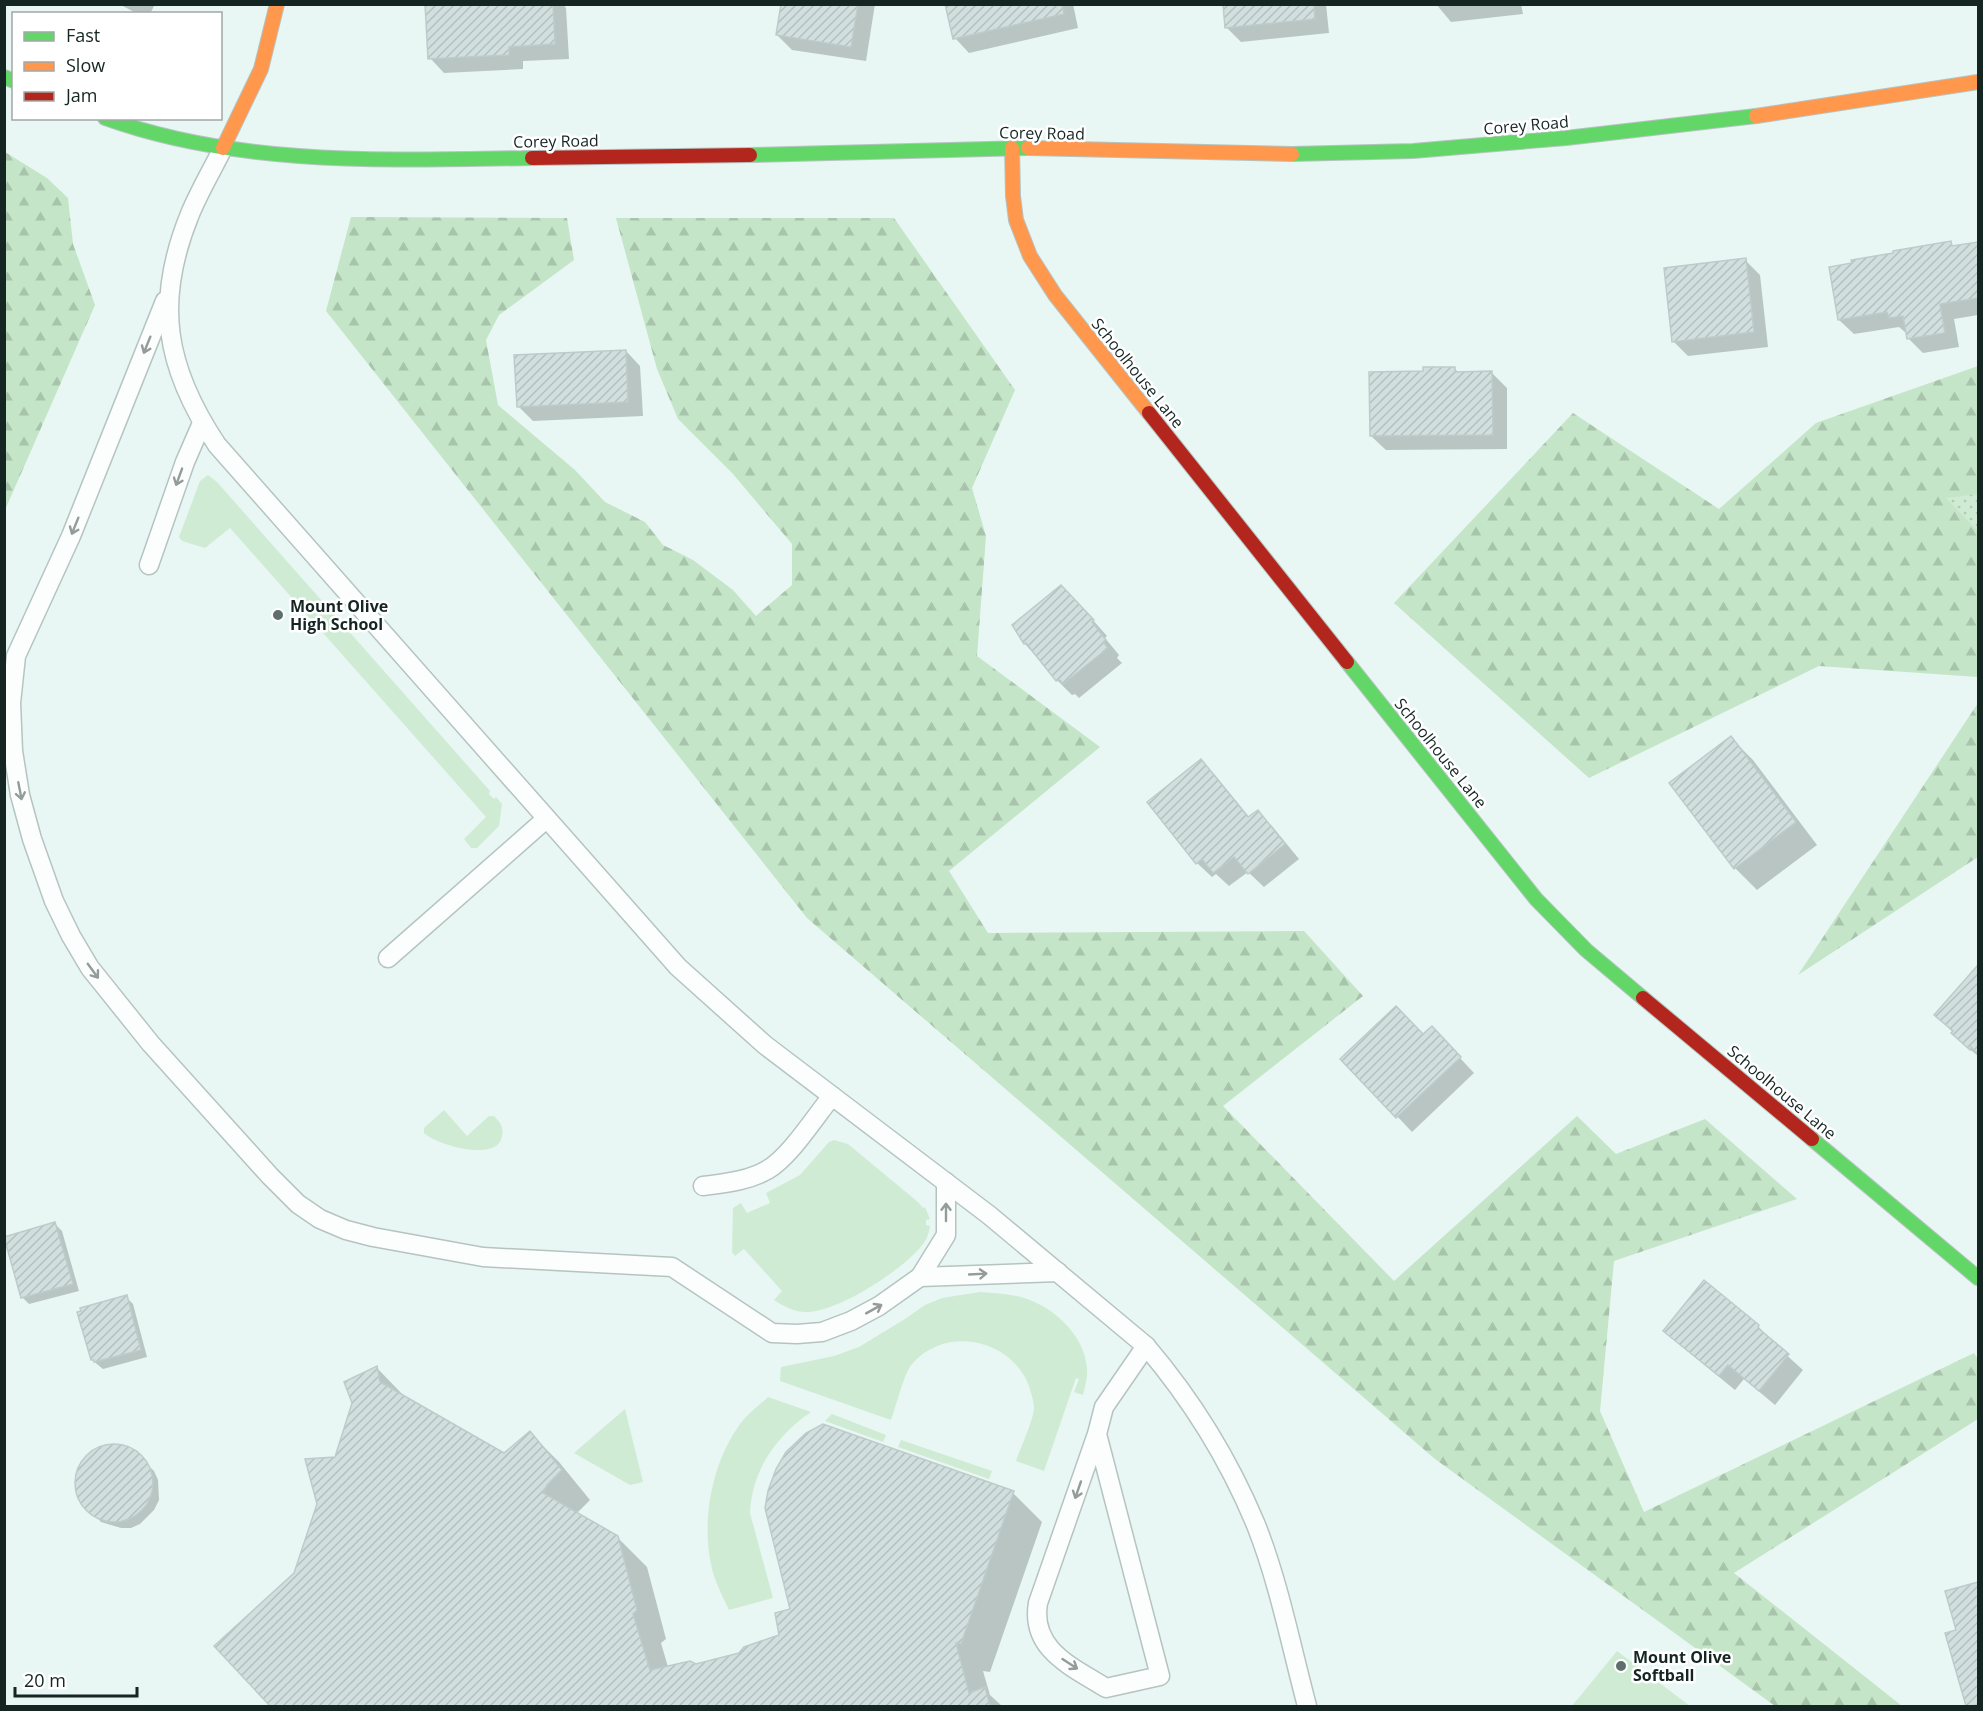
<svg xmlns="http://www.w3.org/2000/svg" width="1983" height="1711" viewBox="0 0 1983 1711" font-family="'Open Sans',sans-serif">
<defs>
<pattern id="forest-firs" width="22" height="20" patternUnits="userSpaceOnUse" patternTransform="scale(1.5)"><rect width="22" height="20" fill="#c4e5c7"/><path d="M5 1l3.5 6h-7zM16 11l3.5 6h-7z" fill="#a8c4ab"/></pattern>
<pattern id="park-dots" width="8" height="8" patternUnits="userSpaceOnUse" patternTransform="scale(1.5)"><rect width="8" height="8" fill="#d0ebd3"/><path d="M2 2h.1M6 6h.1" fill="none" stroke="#b2c9b5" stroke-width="1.8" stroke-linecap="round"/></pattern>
<pattern id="building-hatch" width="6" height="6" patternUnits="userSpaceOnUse" patternTransform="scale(1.5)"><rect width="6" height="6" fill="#d1e0df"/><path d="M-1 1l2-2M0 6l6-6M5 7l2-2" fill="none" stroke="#b3c0bf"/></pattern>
</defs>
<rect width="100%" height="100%" fill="#e8f7f4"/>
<!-- grass -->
<g fill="#d0ebd3">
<polygon points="208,475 217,482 490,791 489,794 494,799 496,797 502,804 499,826 477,848 471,848 464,839 486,817 230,528 205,548 182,541 179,537 200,481"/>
<path d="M444,1110L467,1136L489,1116H494C500,1122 504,1127 502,1136C499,1163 436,1145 424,1133V1128Z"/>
<path d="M834,1140L848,1144L918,1202L923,1208L925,1207L930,1219L926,1220V1225L930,1226C929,1235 925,1243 918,1250C897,1273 840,1310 809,1312C796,1313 785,1307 774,1300L782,1291L744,1249L735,1256L732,1252L733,1208L741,1203L747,1213L770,1203L766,1193L800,1175L829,1142Z"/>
<path d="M980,1292C994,1293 1008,1294 1021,1297C1053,1306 1084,1334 1087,1368C1088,1377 1085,1386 1083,1395L1074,1392L1079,1379L1076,1378L1044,1471L1016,1461C1021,1446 1032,1424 1034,1409C1034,1401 1031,1393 1029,1386C1011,1339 946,1325 912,1364C904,1373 896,1407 891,1420L780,1381L781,1367L834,1356L859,1347L905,1319L925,1305L942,1298Z"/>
<path d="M768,1397L811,1412C776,1436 752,1470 750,1513L773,1598L729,1610C724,1599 718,1588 714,1576C699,1527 711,1459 744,1419C751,1411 761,1404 768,1397Z"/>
<polygon points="625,1409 643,1482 630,1485 574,1453"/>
<polygon points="832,1414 886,1435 883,1442 825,1421"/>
<polygon points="901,1440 992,1471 989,1479 898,1447"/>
<polygon points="1617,1651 1690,1706 1572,1706"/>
</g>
<!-- forest -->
<g fill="url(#forest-firs)">
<polygon points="5,152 47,178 68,198 73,244 95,305 5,510"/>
<polygon points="351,217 567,218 574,260 499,315 486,340 498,405 575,470 605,502 645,522 663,545 693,560 733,590 756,616 792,585 792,544 733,474 678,419 657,369 616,218 894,218 1015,390 972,488 986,536 977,656 1100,747 949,871 988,933 1304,931 1363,996 1223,1106 1394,1281 1577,1116 1616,1154 1705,1119 1797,1199 1614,1261 1600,1411 1644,1512 1974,1353 1978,1359 1978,1419 1734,1573 1902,1706 1775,1706 1435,1459 807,918 326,311"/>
<polygon points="1978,366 1978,677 1819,666 1589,778 1394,603 1573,413 1719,509 1816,423"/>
<polygon points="1978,703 1978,857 1798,975"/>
</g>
<!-- park -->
<polygon fill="url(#park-dots)" points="1978,494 1978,531 1946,498"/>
<!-- shadow -->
<g fill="#0003">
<polygon points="119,4 155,4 150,14 138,14"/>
<polygon points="427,4 563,4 566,8 569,59 523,61 523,69 444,73 430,58"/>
<polygon points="782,4 875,4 866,61 792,50 777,35"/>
<polygon points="947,4 1073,4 1078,28 969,53 955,38"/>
<polygon points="1224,4 1326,4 1329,33 1241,42 1226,27"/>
<polygon points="1436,4 1521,4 1523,14 1451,22"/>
<polygon points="1950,243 1955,247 1978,243 1978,315 1954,319 1959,347 1923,353 1908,338 1907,332 1905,332 1899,327 1854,334 1839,320"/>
<polygon points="1745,260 1760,275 1768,347 1688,356 1673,341"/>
<polygon points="626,351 640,366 643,416 533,421 518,406"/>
<polygon points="1455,369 1459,373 1492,373 1507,388 1507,449 1386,450 1371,436 1424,373"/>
<polygon points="1076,601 1107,636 1105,638 1119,655 1117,658 1122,663 1079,698 1075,694 1072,695 1057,680 1025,644"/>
<polygon points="1731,738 1753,760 1817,845 1757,890 1735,868 1671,783"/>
<polygon points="1201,761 1215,775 1250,818 1258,812 1272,826 1299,859 1264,887 1248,872 1229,886 1216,874 1212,877 1197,863"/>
<polygon points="1977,968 1978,970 1978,1056 1967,1047 1936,1015"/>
<polygon points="1423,1036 1446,1043 1474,1073 1412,1132 1343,1059"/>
<polygon points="55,1224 62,1231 79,1291 29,1304 22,1297"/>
<polygon points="126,1297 133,1304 147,1357 103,1369 92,1360"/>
<polygon points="1758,1326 1772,1342 1803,1370 1775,1405 1744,1379 1735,1390 1680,1345 1665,1331"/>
<polygon points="377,1368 405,1397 505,1455 530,1433 559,1462 590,1500 576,1514 618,1538 647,1567 666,1639 661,1643 668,1667 695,1666 740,1655 781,1636 792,1610 1013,1493 1042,1522 990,1672 983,1671 990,1695 1002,1706 272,1706 216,1646 295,1574 336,1459"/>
<polygon points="111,1446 130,1449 154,1471 158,1480 159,1500 154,1510 140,1524 131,1528 121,1528 101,1522 80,1499 77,1489 80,1469 84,1460 91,1453"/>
<polygon points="1978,1584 1978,1706 1967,1706 1947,1634 1958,1631 1947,1592"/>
</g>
<!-- building -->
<g fill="url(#building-hatch)" stroke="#bdcccb" stroke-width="1.5">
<polygon points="425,4 553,4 555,44 509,47 509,55 428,59"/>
<polygon points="781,4 858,4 851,47 776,35"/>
<polygon points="945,4 1062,4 1064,14 953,39"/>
<polygon points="1223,4 1314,4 1315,19 1225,28"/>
<polygon points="1951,241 1952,246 1978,242 1978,298 1940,304 1945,333 1907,339 1903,316 1889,318 1887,312 1838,320 1829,267 1852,263 1851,260 1893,253 1893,251"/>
<polygon points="1746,258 1754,332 1672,342 1664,268"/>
<polygon points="626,350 628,402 517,407 514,355"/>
<polygon points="1423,367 1455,367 1455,372 1492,371 1493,435 1370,436 1369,372 1423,371"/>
<polygon points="1061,585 1094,620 1092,622 1106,640 1103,642 1108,648 1063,684 1060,680 1056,681 1026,643 1024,644 1012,625"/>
<polygon points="1731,736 1796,822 1734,869 1669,783"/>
<polygon points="1201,759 1248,817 1258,810 1285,844 1248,874 1234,857 1213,873 1202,859 1196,864 1147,802"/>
<polygon points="1977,966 1978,968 1978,1054 1971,1047 1970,1050 1951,1033 1953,1031 1934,1015"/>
<polygon points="1396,1006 1423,1034 1432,1026 1461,1057 1396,1118 1340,1059"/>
<polygon points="55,1222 73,1284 21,1298 4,1237"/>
<polygon points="1704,1280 1759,1325 1758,1328 1789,1354 1759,1391 1728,1365 1719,1376 1663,1331"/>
<polygon points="127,1295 141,1350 94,1362 94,1360 91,1360 77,1312 81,1311 80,1308"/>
<polygon points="377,1366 380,1382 504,1453 530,1431 562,1470 547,1485 543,1493 618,1536 637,1610 633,1614 650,1670 690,1661 696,1664 739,1653 744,1647 779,1635 775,1613 790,1609 765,1508 768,1491 776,1469 786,1452 806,1433 823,1424 1014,1491 961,1644 956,1643 969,1693 985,1687 990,1706 270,1706 214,1646 294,1573 317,1504 305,1459 335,1457 352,1403 344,1382"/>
<circle cx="114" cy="1483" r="39"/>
<polygon points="1978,1582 1978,1705 1966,1706 1945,1633 1956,1630 1945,1591"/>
</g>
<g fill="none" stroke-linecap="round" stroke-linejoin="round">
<!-- lane casing -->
<g stroke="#b5c4c1" stroke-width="21">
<g id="lane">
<path d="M223,148C212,170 199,192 190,214C154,302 165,367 217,445L678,967L765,1045L989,1215L1146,1346C1192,1400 1229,1460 1256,1525C1279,1583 1291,1646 1307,1706"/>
<polyline points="165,301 71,536 16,656 11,703 13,751 20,795 32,839 54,901 71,936 90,968 151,1044 270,1176 298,1204 320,1219 346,1230 373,1237 483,1257 672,1267 772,1333 797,1334 822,1332 851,1321 879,1306 920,1277 946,1235 946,1182"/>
<polyline points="149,565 185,462 202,423"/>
<polyline points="388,958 546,819"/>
<path d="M703,1186C725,1183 748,1181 767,1170C789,1158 815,1117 832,1096"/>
<polyline points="920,1277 1058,1272"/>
<path d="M1097,1434L1160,1676L1106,1688C1073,1667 1030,1650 1038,1603L1097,1434L1104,1407L1146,1346"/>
</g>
</g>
<!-- fast casing -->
<g stroke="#b5c4c1" stroke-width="16">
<g id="fast">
<polyline points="4,77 14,81"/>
<path d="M105,118C241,167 390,160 532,158"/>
<polyline points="1292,154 1413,151 1566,138 1756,116"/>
<polyline points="750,155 1028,148"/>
<polyline points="1347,662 1536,899 1586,950 1643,998"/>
<polyline points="1812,1139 1978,1278"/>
</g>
</g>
<!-- slow casing -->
<g stroke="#b5c4c1" stroke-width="16">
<g id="slow">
<polyline points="1756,116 1978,82"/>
<polyline points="223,148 261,69 277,4"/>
<polyline points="1012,148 1013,196 1016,220 1030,256 1055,295 1149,413"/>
<polyline points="1028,148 1292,154"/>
</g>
</g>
<!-- jam casing -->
<g stroke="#b5c4c1" stroke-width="16">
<g id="jam">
<polyline points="532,158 750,155"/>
<polyline points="1149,413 1347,662"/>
<polyline points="1643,998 1812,1139"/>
</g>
</g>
<!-- lane -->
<use href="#lane" stroke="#fcfefd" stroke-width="18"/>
<!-- fast -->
<use href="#fast" stroke="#63d668" stroke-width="14"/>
<!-- slow -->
<use href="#slow" stroke="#ff974d" stroke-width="14"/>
<!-- jam -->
<use href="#jam" stroke="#b3261e" stroke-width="14"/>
</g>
<!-- one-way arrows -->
<defs><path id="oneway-shaft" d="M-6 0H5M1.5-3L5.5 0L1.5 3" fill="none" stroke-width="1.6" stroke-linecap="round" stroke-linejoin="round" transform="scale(1.5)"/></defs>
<g stroke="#949c9a">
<use href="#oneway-shaft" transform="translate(147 345) rotate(112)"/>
<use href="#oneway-shaft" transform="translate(179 477) rotate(110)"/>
<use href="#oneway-shaft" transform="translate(75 526) rotate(112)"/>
<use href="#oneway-shaft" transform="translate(20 791) rotate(79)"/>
<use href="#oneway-shaft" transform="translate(93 971) rotate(54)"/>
<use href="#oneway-shaft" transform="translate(946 1212) rotate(-90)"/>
<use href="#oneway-shaft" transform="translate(978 1274) rotate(-3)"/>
<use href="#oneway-shaft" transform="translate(874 1309) rotate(-29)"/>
<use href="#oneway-shaft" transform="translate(1078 1490) rotate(109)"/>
<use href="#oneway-shaft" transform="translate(1070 1664) rotate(33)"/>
</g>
<!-- markers -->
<g fill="#5e6e6c" stroke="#fff" stroke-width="2">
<circle cx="278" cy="615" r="6"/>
<circle cx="1621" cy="1666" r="6"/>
</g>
<g text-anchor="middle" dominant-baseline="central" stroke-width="5" stroke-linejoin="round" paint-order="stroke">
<!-- street labels -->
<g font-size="16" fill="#142522" stroke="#fff">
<text transform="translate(1526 125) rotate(-5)">Corey Road</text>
<text transform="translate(1042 133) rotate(1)">Corey Road</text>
<text transform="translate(556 141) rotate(-1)">Corey Road</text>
<text transform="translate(1138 373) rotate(51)">Schoolhouse Lane</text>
<text transform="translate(1441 753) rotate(51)">Schoolhouse Lane</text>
<text transform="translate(1782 1092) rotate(40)">Schoolhouse Lane</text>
</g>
<!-- poi labels -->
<g font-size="16" font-weight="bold" fill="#142522" stroke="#fff" text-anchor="start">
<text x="290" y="606">Mount Olive<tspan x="290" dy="18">High School</tspan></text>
<text x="1633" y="1657">Mount Olive<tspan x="1633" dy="18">Softball</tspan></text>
</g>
</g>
<!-- border -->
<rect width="1983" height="1711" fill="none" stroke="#142522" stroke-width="12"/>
<!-- legend -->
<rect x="12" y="12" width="210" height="108" fill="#ffffff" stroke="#a1a8a7" stroke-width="1.5"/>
<rect x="24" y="32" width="30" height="9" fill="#63d668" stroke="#a1a8a7" stroke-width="1.5"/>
<text x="66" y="42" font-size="18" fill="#142522">Fast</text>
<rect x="24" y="62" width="30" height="9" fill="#ff974d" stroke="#a1a8a7" stroke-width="1.5"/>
<text x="66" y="72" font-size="18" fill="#142522">Slow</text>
<rect x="24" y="92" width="30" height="9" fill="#b3261e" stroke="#a1a8a7" stroke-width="1.5"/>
<text x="66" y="102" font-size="18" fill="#142522">Jam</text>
<!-- scale -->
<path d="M15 1687v9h122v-9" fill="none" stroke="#142522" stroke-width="3"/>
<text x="24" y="1687" font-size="18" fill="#142522" stroke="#ffffff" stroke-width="4.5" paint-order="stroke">20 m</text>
</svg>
